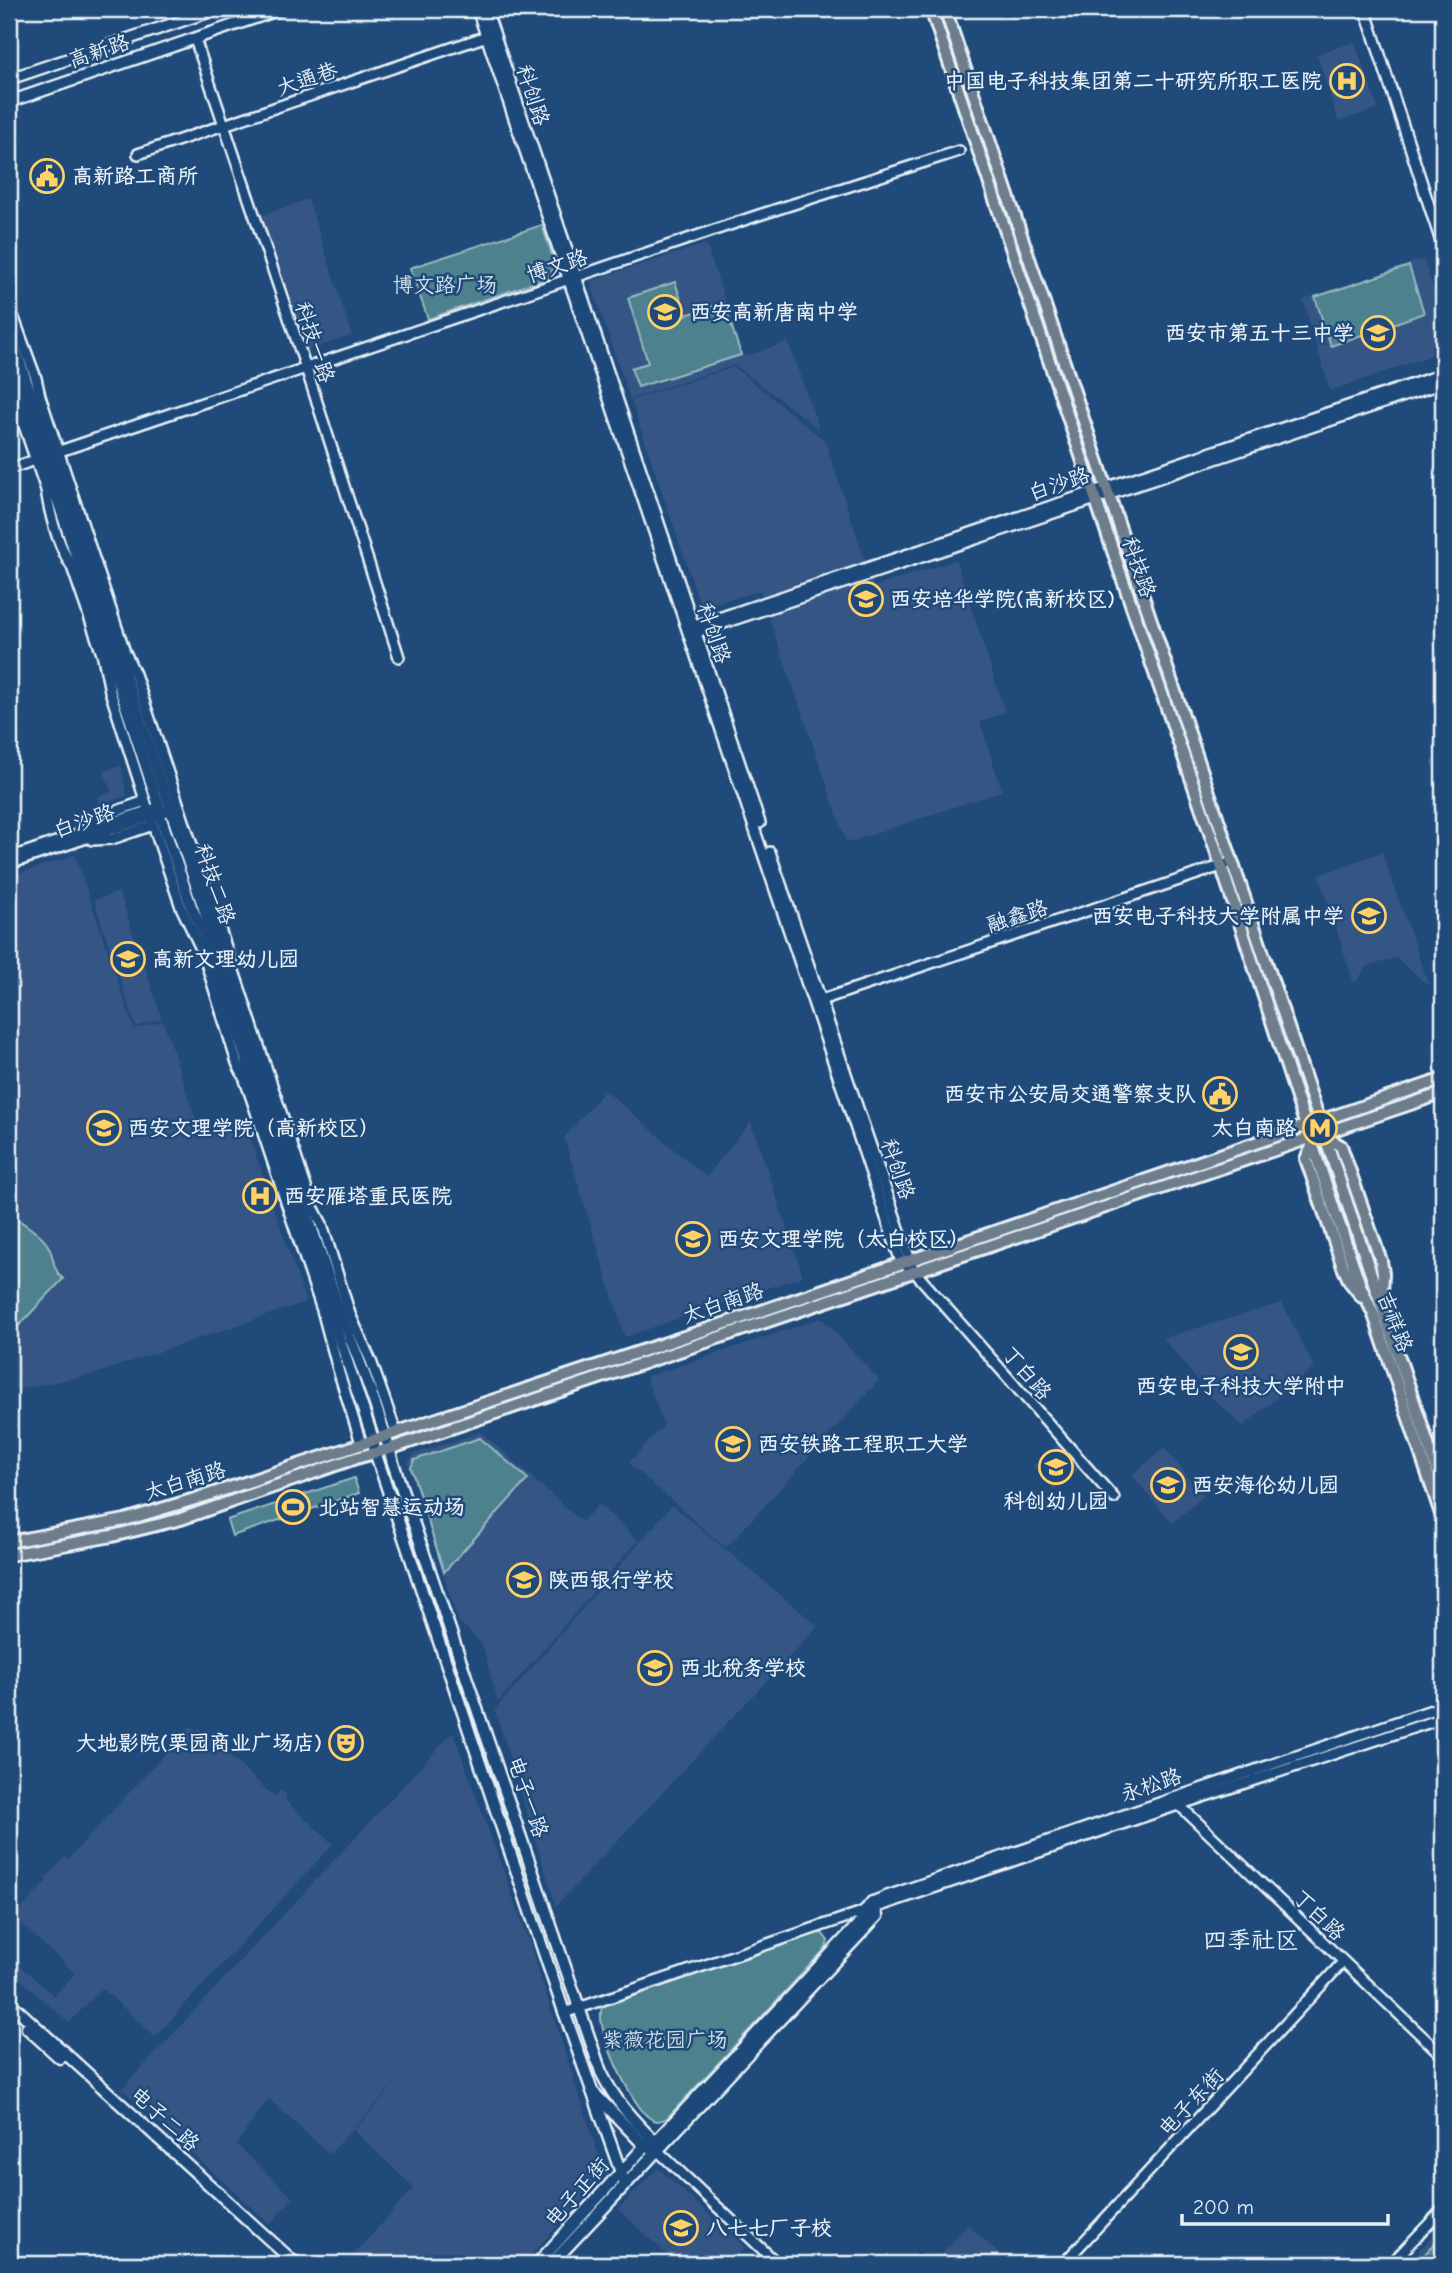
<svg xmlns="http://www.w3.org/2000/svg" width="1452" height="2273" viewBox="0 0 1452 2273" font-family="'Comic Neue','LXGW WenKai TC',sans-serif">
<rect width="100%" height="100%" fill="#1f4a7a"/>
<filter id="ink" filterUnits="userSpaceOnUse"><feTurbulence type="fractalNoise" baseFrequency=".0143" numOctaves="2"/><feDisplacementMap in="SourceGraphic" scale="14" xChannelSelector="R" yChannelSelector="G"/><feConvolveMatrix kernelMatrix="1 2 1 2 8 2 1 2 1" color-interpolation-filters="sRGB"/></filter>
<g filter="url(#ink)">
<!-- built -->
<g fill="#355785">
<polygon points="1355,42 1378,109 1338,121 1317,54"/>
<polygon points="308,199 352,335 306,351 260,216"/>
<polygon points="706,244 744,357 788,342 819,429 735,365 630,399 590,281"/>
<polygon points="1423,259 1443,315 1443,351 1330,391 1303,300"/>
<polygon points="734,367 825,441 874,587 956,560 1005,712 980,722 1002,791 847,843 760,591 701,607 631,400"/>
<polygon points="121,766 127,796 99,805 97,797 111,792 104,771"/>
<polygon points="1382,852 1429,986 1396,958 1368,966 1354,984 1319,875"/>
<polygon points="75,855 134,1029 163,1021 201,1135 244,1120 306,1302 91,1375 9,1391 9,877"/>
<polygon points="119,892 162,1018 136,1027 94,900"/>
<polygon points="605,1090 706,1177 751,1122 803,1276 625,1337 564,1138"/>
<polygon points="1282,1303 1314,1367 1243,1426 1212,1398 1163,1338"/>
<polygon points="822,1318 879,1380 726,1548 629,1463 664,1425 646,1377"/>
<polygon points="481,1432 582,1522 599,1504 638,1540 498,1702 482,1644 458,1620 408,1463 414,1454"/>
<polygon points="1058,1444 1079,1469 1054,1490 1033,1466"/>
<polygon points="1164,1448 1204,1496 1172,1523 1132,1475"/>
<polygon points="672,1505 818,1626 556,1906 495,1710"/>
<polygon points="191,1726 196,1731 199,1728 269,1792 276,1796 281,1790 287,1795 285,1798 287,1802 333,1844 155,2037 102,1988 69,2023 9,1969 9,1956 54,1996 75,1973 19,1922 12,1928 9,1923 47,1881 45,1879 65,1857 68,1859"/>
<polygon points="453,1732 529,1942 605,2175 522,2264 345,2264 414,2188 354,2130 422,2055 329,2154 269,2099 236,2144 293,2198 270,2224 122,2089"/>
<polygon points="658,2168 745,2247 729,2264 677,2264 618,2209"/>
<polygon points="968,2225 1010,2264 931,2264"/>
<polygon points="1443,2225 1443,2264 1407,2264"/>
</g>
<!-- green -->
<g fill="#4d818d" stroke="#9ab9c2" stroke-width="2">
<polygon points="542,225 555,264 550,277 428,319 410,268"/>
<polygon points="1409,266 1424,313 1331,346 1315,297"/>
<polygon points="675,282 686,315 724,303 741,355 638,387 631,368 648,363 628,298"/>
<path d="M9,1212C21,1224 38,1230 47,1244C56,1258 50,1266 63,1279L9,1336Z"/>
<polygon points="480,1438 528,1479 444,1572 411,1468 414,1460"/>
<polygon points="354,1478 359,1493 232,1536 227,1520"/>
<path d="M816,1932L823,1934L828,1941L826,1948L667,2118C662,2121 657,2123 651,2119C633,2109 591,2022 603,2006Z"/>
<polygon points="1443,2234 1443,2264 1416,2264"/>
</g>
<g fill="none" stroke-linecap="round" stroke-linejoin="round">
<!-- tertiary casing -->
<g stroke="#e8f1f8" stroke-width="14">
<g id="tertiary">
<polyline points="477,9 901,1262 914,1271 1114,1498"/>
<polyline points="486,9 760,823"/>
<polyline points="1365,9 1443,248"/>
<polyline points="195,39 306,368 399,657"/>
<polyline points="138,154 487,36"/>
<polyline points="9,305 36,378 40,396 125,652 135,674 312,1205 322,1224 350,1314 371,1361 396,1432"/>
<path d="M9,382L46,490C50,516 58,545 72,567L103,657L110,691L153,825L181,907L203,953L237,1063L244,1077L253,1103L322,1310L339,1373L361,1443"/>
<polyline points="54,453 759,215 959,151"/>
<polyline points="9,469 41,458"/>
<polyline points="689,628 1443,374"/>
<polyline points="691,634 1443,383"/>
<polyline points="86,828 103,816 145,801"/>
<polyline points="92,840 112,839 153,825"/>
<polyline points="770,852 912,1266"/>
<polyline points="9,858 153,809"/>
<polyline points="9,864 170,810"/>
<polyline points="815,1002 1227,864"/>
<polyline points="1176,1802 1443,2056"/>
<path d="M868,1906L872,1902L887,1896C1072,1832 1258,1770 1443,1706"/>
<polyline points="564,2013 1178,1805 1443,1718"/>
<polyline points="658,2151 778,2264"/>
<polyline points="1063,2264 1343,1962"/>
<polyline points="1391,2264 1443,2209"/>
</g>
</g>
<!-- secondary casing -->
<g stroke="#e8f1f8" stroke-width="15">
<g id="secondary">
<polyline points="9,79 217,9"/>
<polyline points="9,102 281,9"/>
<path d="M9,330L342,1318C362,1366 380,1414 393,1463L601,2072C615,2101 632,2119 655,2142"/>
<polyline points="9,353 159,806 159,813 191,906 205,936 373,1439 375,1452 562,2006 625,2184"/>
<polyline points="9,2002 296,2264"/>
<polyline points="27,2028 60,2058"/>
<polyline points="594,2093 641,2142 651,2148"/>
<polyline points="537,2264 645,2146 655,2142 867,1915 865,1910"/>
<polyline points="551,2264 877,1916 872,1902"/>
</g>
</g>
<!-- primary casing -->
<g stroke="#e8f1f8" stroke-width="16">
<g id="primary">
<polyline points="931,9 1119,569 1221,865 1306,1126 1360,1285 1374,1315 1443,1520"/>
<path d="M945,9C1111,502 1278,995 1443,1488"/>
<polyline points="1327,1138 1341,1146 1381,1261 1383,1273 1382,1295"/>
<polyline points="1313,1145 1306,1159 1343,1267 1350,1282 1362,1297"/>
<polyline points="9,1542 125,1520 205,1496 741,1318 1443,1079"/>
<polyline points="9,1555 112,1536 181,1519 356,1458 389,1449 1443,1093"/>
</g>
</g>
<!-- tertiary -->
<use href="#tertiary" stroke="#1f4a7a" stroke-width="9"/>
<!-- secondary -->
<use href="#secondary" stroke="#1f4a7a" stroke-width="10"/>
<!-- primary -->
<use href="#primary" stroke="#6d7d8c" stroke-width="10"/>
</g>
</g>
<!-- icons -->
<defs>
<g id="hospital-ring" transform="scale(1.75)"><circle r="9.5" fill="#1f4a7a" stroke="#ffd166" stroke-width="1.5"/><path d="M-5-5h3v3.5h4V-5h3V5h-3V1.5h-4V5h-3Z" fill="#ffd166"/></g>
<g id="civic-ring" transform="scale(1.75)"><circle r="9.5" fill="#1f4a7a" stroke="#ffd166" stroke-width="1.5"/><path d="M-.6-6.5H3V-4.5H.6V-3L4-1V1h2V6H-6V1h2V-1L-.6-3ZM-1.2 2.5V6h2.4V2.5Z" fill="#ffd166"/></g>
<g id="school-ring" transform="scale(1.75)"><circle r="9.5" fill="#1f4a7a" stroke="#ffd166" stroke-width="1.5"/><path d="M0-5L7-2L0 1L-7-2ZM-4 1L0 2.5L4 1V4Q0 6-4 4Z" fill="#ffd166"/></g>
<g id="university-ring" transform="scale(1.75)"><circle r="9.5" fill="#1f4a7a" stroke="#ffd166" stroke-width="1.5"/><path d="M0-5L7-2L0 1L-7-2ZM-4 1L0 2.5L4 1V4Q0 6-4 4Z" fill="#ffd166"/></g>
<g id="metro-ring" transform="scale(1.75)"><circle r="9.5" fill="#1f4a7a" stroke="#ffd166" stroke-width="1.5"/><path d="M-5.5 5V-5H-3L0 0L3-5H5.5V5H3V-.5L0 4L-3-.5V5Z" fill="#ffd166"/></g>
<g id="stadium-ring" transform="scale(1.75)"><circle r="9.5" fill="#1f4a7a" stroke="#ffd166" stroke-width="1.5"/><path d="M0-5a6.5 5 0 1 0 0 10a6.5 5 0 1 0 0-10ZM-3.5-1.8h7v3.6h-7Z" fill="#ffd166"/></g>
<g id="theatre-ring" transform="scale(1.75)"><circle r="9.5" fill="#1f4a7a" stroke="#ffd166" stroke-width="1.5"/><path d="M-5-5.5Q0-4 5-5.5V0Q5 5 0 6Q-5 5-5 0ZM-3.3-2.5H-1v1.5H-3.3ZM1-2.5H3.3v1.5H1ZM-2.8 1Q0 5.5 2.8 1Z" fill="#ffd166"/></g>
</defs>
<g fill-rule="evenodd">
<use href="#hospital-ring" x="1347" y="81"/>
<use href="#civic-ring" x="47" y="176"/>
<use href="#school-ring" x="665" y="312"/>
<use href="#school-ring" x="1378" y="333"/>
<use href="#university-ring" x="866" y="599"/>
<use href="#school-ring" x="1369" y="916"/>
<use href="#school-ring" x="128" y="959"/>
<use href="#civic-ring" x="1220" y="1094"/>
<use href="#university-ring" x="104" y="1128"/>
<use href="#metro-ring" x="1320" y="1128"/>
<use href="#hospital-ring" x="260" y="1196"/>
<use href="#university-ring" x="693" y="1239"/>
<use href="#school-ring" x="1241" y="1352"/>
<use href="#university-ring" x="733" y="1444"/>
<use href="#school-ring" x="1056" y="1467"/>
<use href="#school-ring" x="1168" y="1485"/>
<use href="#stadium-ring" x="293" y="1507"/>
<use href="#university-ring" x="524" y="1580"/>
<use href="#university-ring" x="655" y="1668"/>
<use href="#theatre-ring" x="346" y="1743"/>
<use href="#school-ring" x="681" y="2228"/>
</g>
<g text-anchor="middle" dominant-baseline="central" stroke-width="5" stroke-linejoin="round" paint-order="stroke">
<!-- street labels -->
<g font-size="21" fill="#e8f1f8" stroke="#1f4a7a">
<text transform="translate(99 51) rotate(-19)">高新路</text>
<text transform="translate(307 79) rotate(-19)">大通巷</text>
<text transform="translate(533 95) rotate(72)">科创路</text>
<text transform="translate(557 266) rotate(-19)">博文路</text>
<text transform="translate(315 342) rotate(72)">科技一路</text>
<text transform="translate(1059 484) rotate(-19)">白沙路</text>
<text transform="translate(1139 567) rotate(71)">科技路</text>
<text transform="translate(714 633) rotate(71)">科创路</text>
<text transform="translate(84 821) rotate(-19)">白沙路</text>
<text transform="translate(215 884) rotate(71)">科技二路</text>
<text transform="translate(1017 916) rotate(-18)">融鑫路</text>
<text transform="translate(898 1169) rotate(71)">科创路</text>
<text transform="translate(723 1303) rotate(-19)">太白南路</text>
<text transform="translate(1395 1322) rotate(69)">吉祥路</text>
<text transform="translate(1027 1373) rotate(49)">丁白路</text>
<text transform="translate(185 1481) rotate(-17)">太白南路</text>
<text transform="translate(1151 1785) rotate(-19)">永松路</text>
<text transform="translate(528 1797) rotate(71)">电子一路</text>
<text transform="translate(1319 1915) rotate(44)">丁白路</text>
<text transform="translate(1191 2102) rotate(-47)">电子东街</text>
<text transform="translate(165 2119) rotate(42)">电子二路</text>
<text transform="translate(577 2192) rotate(-48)">电子正街</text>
</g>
<!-- poi labels -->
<g font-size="21" font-weight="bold" fill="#e8f1f8" stroke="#1f4a7a" text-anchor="start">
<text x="1322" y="81" text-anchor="end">中国电子科技集团第二十研究所职工医院</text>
<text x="72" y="176">高新路工商所</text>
<text x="690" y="312">西安高新唐南中学</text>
<text x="1354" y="333" text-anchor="end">西安市第五十三中学</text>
<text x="890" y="599">西安培华学院(高新校区)</text>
<text x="1344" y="916" text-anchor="end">西安电子科技大学附属中学</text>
<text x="152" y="959">高新文理幼儿园</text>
<text x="1196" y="1094" text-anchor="end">西安市公安局交通警察支队</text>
<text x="128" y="1128">西安文理学院（高新校区）</text>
<text x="1296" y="1128" text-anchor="end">太白南路</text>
<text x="284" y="1196">西安雁塔重民医院</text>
<text x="718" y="1239">西安文理学院（太白校区）</text>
<text x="1241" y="1386" text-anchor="middle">西安电子科技大学附中</text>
<text x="758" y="1444">西安铁路工程职工大学</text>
<text x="1192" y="1485">西安海伦幼儿园</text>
<text x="1056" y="1501" text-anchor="middle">科创幼儿园</text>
<text x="318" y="1507">北站智慧运动场</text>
<text x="548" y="1580">陕西银行学校</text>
<text x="680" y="1668">西北税务学校</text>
<text x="322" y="1743" text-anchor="end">大地影院(栗园商业广场店)</text>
<text x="706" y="2228">八七七厂子校</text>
</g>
<!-- park labels -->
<g font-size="21" fill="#d1e0e8" stroke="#1f4a7a">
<text x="445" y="285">博文路广场</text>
<text x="665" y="2040">紫薇花园广场</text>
</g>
<!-- quarter labels -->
<g font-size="24" fill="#e8f1f8" stroke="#1f4a7a">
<text x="1251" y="1940">四季社区</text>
</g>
</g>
<!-- margin -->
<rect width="1452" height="2273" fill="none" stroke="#1f4a7a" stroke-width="35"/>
<rect x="18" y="18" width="1417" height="2238" fill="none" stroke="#e8f1f8" stroke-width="2.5" filter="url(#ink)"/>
<!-- scale -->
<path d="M1182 2214v10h206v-10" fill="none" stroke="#e8f1f8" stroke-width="3.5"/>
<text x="1193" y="2214" font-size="21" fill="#e8f1f8" stroke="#1f4a7a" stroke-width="5" paint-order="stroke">200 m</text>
</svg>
